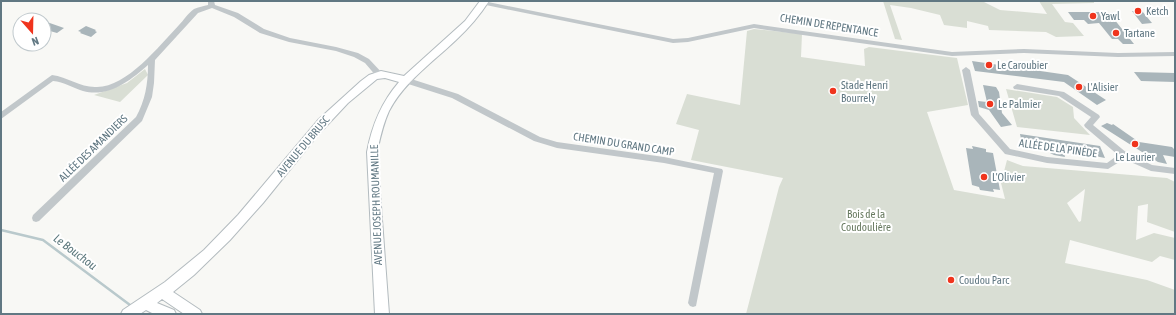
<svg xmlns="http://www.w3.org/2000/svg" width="1176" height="315" viewBox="0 0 1176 315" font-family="'Asap Condensed',sans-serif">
<rect width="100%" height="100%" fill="#f8f8f5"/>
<!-- green -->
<g fill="#d9ded4" fill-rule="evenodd">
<polygon points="883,1 982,1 1000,10 1047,14 1039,1 1094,1 1094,3 1052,4 1065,22 1073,23 1084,36 1056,37 1046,32 989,30 988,26 967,21 967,28 944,25 940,15 911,8 890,5 902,40 895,39"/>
<path d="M754,29L802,34L801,57L865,66L864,49L869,47L957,58L968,105L927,112L954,190L1005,199L1001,183L1007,160L1023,166L1167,178L1175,182V232L1147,222L1148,204L1138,206L1136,240L1154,233L1175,238V260L1160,256L1152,262L1070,240L1065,263L1147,280L1175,290V314H746L779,187L783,178L691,160L699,130L676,124L687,94L740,105L747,31ZM1085,189L1081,221L1079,222L1067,203Z"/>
<polygon points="145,69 148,75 120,102 94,95 127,83"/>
<polygon points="1006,89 1057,97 1073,107 1074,118 1090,135 1017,127"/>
</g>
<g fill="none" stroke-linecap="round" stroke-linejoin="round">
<!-- stream -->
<polyline stroke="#b9c9cc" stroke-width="2.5" points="1,230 43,240 130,305"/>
</g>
<!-- building -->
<g fill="#a9b5ba">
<polygon points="1132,11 1142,11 1152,23 1142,24"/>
<polygon points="1068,12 1112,12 1119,19 1114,19 1134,44 1123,44 1118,39 1112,39 1099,23 1088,24 1084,20 1074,20"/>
<polygon points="44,21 64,28 57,33 50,31 44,29"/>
<polygon points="86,26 96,30 95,31 97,32 91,37 80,33 81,32 78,31"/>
<polygon points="972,61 1068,75 1106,100 1097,105 1064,82 975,71"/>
<polygon points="1134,72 1175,73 1175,82 1141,81"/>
<polygon points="983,85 996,87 999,92 1002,113 1012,125 1001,127 989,110 979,107 978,101 987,102"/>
<polygon points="1107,123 1112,125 1113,124 1139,142 1172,147 1175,150 1175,157 1163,155 1167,164 1158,162 1153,159 1150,153 1142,152 1101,126"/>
<polygon points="1020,134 1100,146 1105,158 1063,150 1065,157 1054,155 1050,153 1049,148 1022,144"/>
<polygon points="972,146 986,149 986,152 993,153 1000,190 993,189 994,192 980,190 979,187 972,185 966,148 973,149"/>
</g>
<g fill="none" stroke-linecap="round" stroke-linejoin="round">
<!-- secondary casing -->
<g stroke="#b3bbbf" stroke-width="2">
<path id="secondary" d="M480,1H489C480,15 469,28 456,40C433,62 404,82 389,111C383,124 380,138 377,152L389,314H375L367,152C372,125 381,103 399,82L385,78L377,79L348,103L317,136L263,203L230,240L194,275L173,292L200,310L202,314H184L162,299L157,303L174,310L176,314H154L146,310L140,314H121L123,310L165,282L204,250L238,215L319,119L361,81L369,75L381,71L404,76L465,21Z"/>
</g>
<!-- street -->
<g fill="#c1c7ca" fill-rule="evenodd">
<path d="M208,1H214L215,5L238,13L264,29L290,38L336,47L358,53L369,59L384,75L380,78L377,77L365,63L354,57L336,51L289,42L260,33L234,17L212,8L198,13L155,60L154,83L152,97L142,121L39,221L36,222L33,221L32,218L33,215L136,117C145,101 148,84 148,65C130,81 108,98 83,91C73,88 64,82 53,81L1,119V112L52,75C68,77 81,88 97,87C127,87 159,46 179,25C183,21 188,13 194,9C198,7 204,6 208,5Z"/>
<polygon points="483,1 673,39 688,38 754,24 952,52 1024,49 1118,53 1175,52 1175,56 1118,57 1024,53 952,56 754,28 688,42 673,43 481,4 480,3"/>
<polygon points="966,67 970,70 979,114 1010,149 1047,157 1107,163 1118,155 1085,127 1084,125 1091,117 1059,96 1014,89 1013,87 1017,84 1064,92 1099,115 1100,117 1093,125 1127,153 1152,165 1175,168 1175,174 1151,171 1124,159 1108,169 1047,163 1005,154 971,115 962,70"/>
<polygon points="405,77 458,94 540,137 557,142 664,157 722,169 723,171 696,306 693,307 690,306 688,303 714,173 664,163 557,148 534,141 452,98 402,82 401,80 402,78"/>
</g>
<!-- secondary -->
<use href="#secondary" fill="#fff" fill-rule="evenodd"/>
</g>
<!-- markers -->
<g fill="#f0341d" stroke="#fff" stroke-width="1.5">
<circle cx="1138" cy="11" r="4"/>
<circle cx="1093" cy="16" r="4"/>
<circle cx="1116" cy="33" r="4"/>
<circle cx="989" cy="65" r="4"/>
<circle cx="1079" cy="87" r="4"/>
<circle cx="833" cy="91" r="4"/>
<circle cx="990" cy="104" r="4"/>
<circle cx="1135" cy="144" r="4"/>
<circle cx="984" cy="177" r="4"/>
<circle cx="951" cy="280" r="4"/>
</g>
<g text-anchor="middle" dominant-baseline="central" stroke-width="4" stroke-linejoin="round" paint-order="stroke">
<!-- poi labels -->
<g font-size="11" fill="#617883" stroke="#fff" text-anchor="start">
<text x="1146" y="11">Ketch</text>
<text x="1101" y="16">Yawl</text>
<text x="1124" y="33">Tartane</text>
<text x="997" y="65">Le Caroubier</text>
<text x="841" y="85">Stade Henri<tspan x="841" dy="13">Bourrely</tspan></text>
<text x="1087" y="87">L'Alisier</text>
<text x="998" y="104">Le Palmier</text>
<text x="1135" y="157" text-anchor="middle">Le Laurier</text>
<text x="992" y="177">L'Olivier</text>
<text x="959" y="280">Coudou Parc</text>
</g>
<!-- street labels -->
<g font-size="11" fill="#617883" stroke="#fff">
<text transform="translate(829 25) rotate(9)">CHEMIN DE REPENTANCE</text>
<text transform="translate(624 144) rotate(9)">CHEMIN DU GRAND CAMP</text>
<text transform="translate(303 146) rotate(-50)">AVENUE DU BRUSC</text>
<text transform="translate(93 148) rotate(-44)">ALLÉE DES AMANDIERS</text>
<text transform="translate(1058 148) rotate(8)">ALLÉE DE LA PINÈDE</text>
<text transform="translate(376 205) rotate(-92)">AVENUE JOSEPH ROUMANILLE</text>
</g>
<!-- park labels -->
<g font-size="11" fill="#687a60" stroke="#fff">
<text x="866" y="214">Bois de la<tspan x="866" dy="13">Coudoulière</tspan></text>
</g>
<!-- water labels -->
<g font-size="12" font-style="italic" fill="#5c787d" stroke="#fff">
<text transform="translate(75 252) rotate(37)">Le Bouchou</text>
</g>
</g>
<!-- border -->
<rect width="1176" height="315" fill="none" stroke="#617883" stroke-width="4"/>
<!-- north arrow -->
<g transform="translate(32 32) rotate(160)"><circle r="19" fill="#ffffff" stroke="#c0c9cd"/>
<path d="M0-3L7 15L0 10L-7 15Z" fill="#f0341d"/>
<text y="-6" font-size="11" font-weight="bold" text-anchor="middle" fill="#617883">N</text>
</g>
</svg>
